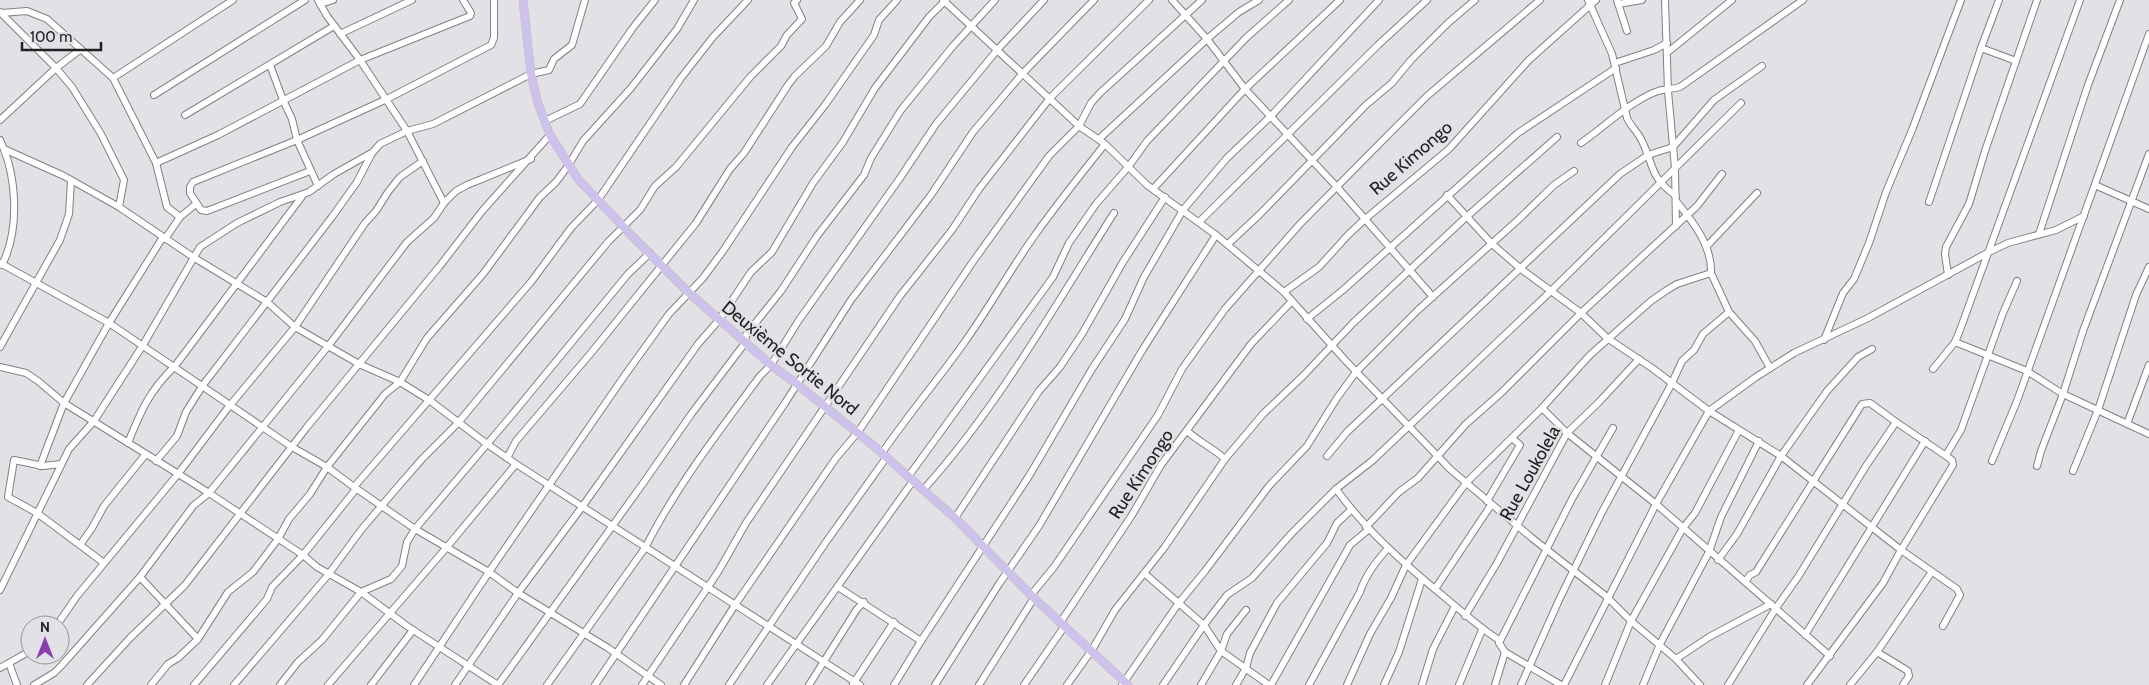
<svg xmlns="http://www.w3.org/2000/svg" width="2149" height="685" viewBox="0 0 2149 685" font-family="Cabin,sans-serif">
<rect width="100%" height="100%" fill="#e2e2e6"/>
<g fill="none" stroke-linecap="round" stroke-linejoin="round">
<!-- minor casing -->
<g stroke="#818185" stroke-width="8">
<g id="minor">
<polyline points="318,0 327,16 360,60 407,131 444,203"/>
<polyline points="943,0 1079,126 1105,144 1147,185 1216,235 1284,292 1345,360 1451,470 1532,538 1607,597 1631,621 1676,659 1700,685"/>
<polyline points="1172,0 1207,39 1245,89 1337,187 1433,297"/>
<path d="M1588,0L1612,54L1627,118C1631,127 1638,132 1642,141C1655,168 1649,176 1676,196"/>
<polyline points="1617,0 1627,31"/>
<polyline points="1665,0 1668,91 1675,168 1676,226"/>
<polyline points="320,4 333,0"/>
<polyline points="1618,4 1642,0"/>
<polyline points="0,12 56,68 72,87 101,134 124,180 119,207"/>
<polyline points="1,13 27,11 47,19 113,78 156,163 167,207 180,217 165,239"/>
<polyline points="340,34 412,0"/>
<polyline points="1981,48 2016,61"/>
<polyline points="1668,52 1732,0"/>
<polyline points="1615,63 1654,50 1667,43"/>
<polyline points="270,65 283,100 292,119 297,140 318,186"/>
<polyline points="113,78 233,0"/>
<polyline points="154,95 305,0"/>
<polyline points="185,115 334,26"/>
<polyline points="0,120 56,68 81,49"/>
<polyline points="545,121 580,104 632,29 655,0"/>
<polyline points="1099,139 1207,39 1239,12 1259,0"/>
<path d="M0,140C17,176 20,229 2,265"/>
<path d="M1581,143C1604,127 1632,100 1658,91C1665,89 1673,89 1680,87L1803,0"/>
<polyline points="4,149 64,176 119,207 193,257 267,302 295,327 359,364 400,382 429,400 487,444 516,464 860,685"/>
<polyline points="156,163 218,135 360,60 470,16 471,13 463,0"/>
<polyline points="310,171 207,211 201,210 190,193 190,187 193,182 297,140 387,99 491,45 494,38 494,0"/>
<polyline points="2095,185 2149,209"/>
<polyline points="1153,189 1245,89 1340,0"/>
<polyline points="1447,195 1492,244 1521,269 1581,313 1607,338 1652,368 1709,411 1781,456 1901,550 1957,589 1960,595 1943,626"/>
<polyline points="1929,202 1981,48 1999,0"/>
<polyline points="180,217 196,204"/>
<polyline points="1199,222 1378,45 1427,0"/>
<polyline points="2039,234 2088,85 2120,0"/>
<polyline points="1228,244 1260,214 1366,105 1392,83 1411,60 1448,23 1475,0"/>
<polyline points="1707,246 1757,193"/>
<polyline points="0,263 109,323 292,447 327,467 354,487 415,529 489,572 518,593 608,648 661,685"/>
<polyline points="1711,273 1729,312 1755,341 1770,368"/>
<polyline points="1948,275 1945,254 1946,247 1969,204 1985,151 2037,0"/>
<polyline points="1284,292 1319,267 1348,235 1364,220 1449,149 1529,60 1596,0"/>
<polyline points="1307,319 1343,290 1518,133 1616,68"/>
<polyline points="1824,340 1843,293 1854,279 1869,243 1886,192 1912,130 1961,0"/>
<polyline points="1955,342 2027,371 2063,394 2149,434"/>
<polyline points="0,347 60,240 69,214 71,181"/>
<polyline points="0,367 26,373 38,381 64,403 209,493 303,555 317,567 361,592 407,626 498,685"/>
<polyline points="1933,369 1955,342 1960,330 2080,0"/>
<polyline points="1542,408 1567,433 1656,504 1830,656"/>
<polyline points="2127,424 2149,365"/>
<path d="M1187,431C1199,442 1213,448 1225,459"/>
<path d="M128,443C141,411 149,391 175,366L303,195"/>
<path d="M882,453C908,415 937,381 964,343C989,308 1010,270 1035,235C1057,204 1081,174 1105,144"/>
<polyline points="1946,455 1961,430 2003,313 2017,281"/>
<polyline points="1327,456 1347,432 1620,174 1648,155 1673,147 1714,100 1762,66"/>
<polyline points="507,458 516,441 591,353 696,223 730,169 744,153 788,85 795,76 826,46 840,22 860,0"/>
<polyline points="156,461 177,436 186,412 203,385 332,217 357,182 372,153"/>
<polyline points="1992,461 2017,401 2149,34"/>
<polyline points="61,464 43,466 14,460 8,497 37,513 104,563"/>
<polyline points="40,466 64,403 109,323 163,237"/>
<polyline points="2037,466 2041,451 2063,394 2083,331 2149,154"/>
<polyline points="2073,471 2098,410 2136,295 2149,267"/>
<polyline points="908,477 1053,277 1069,243 1096,204 1129,166 1147,141 1247,37 1289,0"/>
<polyline points="354,487 531,282 571,228 598,200 681,78 713,37 748,0"/>
<path d="M1336,489C1367,532 1407,566 1448,600C1465,614 1480,628 1499,640"/>
<path d="M923,490C998,407 1054,307 1114,213"/>
<polyline points="1487,501 1520,445 1512,438"/>
<polyline points="955,518 1039,391 1060,367 1082,334 1123,262 1165,197"/>
<polyline points="1366,527 1399,492 1418,478 1466,424 1501,393 1581,313 1697,206 1722,174"/>
<polyline points="80,545 92,528 104,506 145,455"/>
<polyline points="1718,560 1737,534 1781,456 1827,391 1858,357 1872,349"/>
<polyline points="1144,573 1204,625 1221,651 1269,685"/>
<polyline points="140,577 198,639"/>
<polyline points="1745,582 1750,575 1756,572 1862,404 1870,403 1896,422"/>
<polyline points="838,587 921,641"/>
<polyline points="1435,589 1491,505"/>
<polyline points="0,590 69,449 94,421 143,345 200,247 237,223 280,202 309,192 334,174 373,152 380,144 407,131 433,124 531,74 549,70 554,59 572,45 585,0"/>
<polyline points="1031,595 1054,567 1158,415 1182,369 1225,309 1300,224 1394,129 1427,96 1540,0"/>
<polyline points="1465,616 1497,563 1567,433 1599,402 1639,359"/>
<polyline points="1060,623 1132,515 1161,465 1251,344 1292,301"/>
<polyline points="57,625 77,596 178,474 227,409 295,327 365,223 376,211 388,192 400,177 423,161"/>
<polyline points="1805,635 1925,441"/>
<polyline points="1877,652 1908,671 1909,676 1903,685"/>
<polyline points="1676,659 1709,637 1771,604"/>
<polyline points="9,663 17,685"/>
<polyline points="0,668 30,651"/>
<polyline points="853,684 894,622"/>
<polyline points="34,685 54,673 62,665 140,577 193,506 209,493 329,345 407,242 434,218 444,203 456,191 467,185 531,159"/>
<polyline points="87,685 130,638 185,585 307,427 439,267 483,210 550,135"/>
<polyline points="151,685 168,664 178,658 198,639 228,592 253,572 278,539 289,519 310,494 327,467 385,394 400,382 427,338 483,274 540,197 556,182 568,166 583,141 631,88 677,29 694,0"/>
<polyline points="194,685 267,599 272,587 303,555 356,489"/>
<polyline points="234,685 328,575 361,530 395,490 422,459 458,423 608,242 640,210 655,186 676,167 751,76 781,46 787,35 802,19 794,3 797,0"/>
<polyline points="280,685 298,662 322,640 361,592 391,579 402,566 407,542 415,529 511,416 628,274 650,253"/>
<polyline points="328,685 447,547 516,464"/>
<polyline points="371,685 413,630"/>
<polyline points="414,685 489,572 625,375 669,314 703,278 723,251 792,147 825,105 874,35 879,20 897,0"/>
<polyline points="455,685 518,593 582,507 698,344 719,320 751,272 772,252 813,183 843,142 875,88 929,17 946,0"/>
<polyline points="498,685 644,482 692,413 745,343 746,335 753,326 781,291 817,236 864,175 871,158 901,110 953,46 995,0"/>
<path d="M547,685L645,548C676,487 719,431 760,376L771,365L799,320L900,178L936,124L998,49L1044,0"/>
<polyline points="595,685 785,403 851,300 931,195 973,132 1023,73 1094,0"/>
<polyline points="642,685 718,572 746,523 900,296 952,230 979,189 1050,98 1149,0"/>
<polyline points="684,685 735,605 836,458 858,432 972,263 1049,156 1079,126 1091,103 1100,93 1202,0"/>
<polyline points="729,685 826,542 886,458"/>
<polyline points="767,685 913,481"/>
<polyline points="809,685 857,609 864,602"/>
<polyline points="894,685 921,641 1029,476 1092,369 1125,319 1144,277 1183,210 1227,158 1270,117 1379,0"/>
<polyline points="935,685 999,584 1039,526 1143,349 1216,235"/>
<polyline points="979,685 1034,598"/>
<polyline points="1024,685 1064,627"/>
<polyline points="1067,685 1092,650 1115,610 1164,548 1225,459 1263,414 1304,375 1353,323 1463,220 1557,137"/>
<polyline points="1122,685 1178,604 1205,571 1269,486 1307,446 1337,398 1356,372 1418,310 1519,219 1554,185 1574,171"/>
<polyline points="1163,685 1204,625 1227,595 1252,578 1292,533 1336,489 1372,461 1551,291 1741,103"/>
<polyline points="1201,685 1221,651 1227,634 1246,610"/>
<polyline points="1236,685 1246,668 1250,653 1277,603 1327,543 1337,523 1351,510"/>
<polyline points="1271,685 1350,545 1368,530"/>
<path d="M1309,685L1360,592C1366,574 1376,562 1388,548"/>
<path d="M1347,685L1370,634L1391,598L1406,565L1466,483L1542,408L1590,355L1651,301L1667,290L1677,284L1711,273C1712,245 1693,222 1676,201"/>
<polyline points="1384,685 1399,652 1422,579"/>
<polyline points="1422,685 1433,649 1455,606"/>
<polyline points="1459,685 1482,630"/>
<polyline points="1495,685 1505,652"/>
<polyline points="1521,685 1559,600 1602,512 1672,383 1682,361 1694,350 1703,334 1729,312"/>
<polyline points="1561,685 1505,652 1499,643 1572,499 1613,428"/>
<polyline points="1564,685 1656,504 1709,411 1756,377 1794,353 1868,318 1989,252 2008,243 2056,230 2084,216"/>
<polyline points="1605,685 1631,621 1683,528 1695,513 1739,430"/>
<polyline points="1643,685 1660,644 1709,552 1721,517 1759,441"/>
<polyline points="1728,685 1776,608 1798,577 1866,466 1896,422 1952,460 1953,465 1901,550 1883,583 1807,685"/>
<polyline points="1850,685 1877,652 1931,573"/>
</g>
</g>
<!-- major casing -->
<g stroke="#c1c1c1" stroke-width="9">
<polyline id="major" points="523,0 531,74 538,104 550,135 578,179 631,235 688,292 771,365 797,384 875,447 955,518 1034,598 1128,685"/>
</g>
<!-- minor -->
<use href="#minor" stroke="#fff" stroke-width="6"/>
<!-- major -->
<use href="#major" stroke="#cec1eb" stroke-width="8"/>
</g>
<g text-anchor="middle" dominant-baseline="central" stroke-width="5" stroke-linejoin="round" paint-order="stroke">
<!-- street labels -->
<g font-size="18" fill="#212123" stroke="#e2e2e6">
<text transform="translate(1411 158) rotate(-41)">Rue Kimongo</text>
<text transform="translate(790 358) rotate(39)">Deuxième Sortie Nord</text>
<text transform="translate(1530 473) rotate(-61)">Rue Loukolela</text>
<text transform="translate(1141 474) rotate(-57)">Rue Kimongo</text>
</g>
</g>
<!-- north arrow -->
<g transform="translate(45 640)"><circle r="24" fill="#e2e2e6" stroke="#959598"/>
<path d="M0-4L9 19L0 12L-9 19Z" fill="#8c3eae"/>
<text y="-8" font-size="14" font-weight="bold" text-anchor="middle" fill="#212123">N</text>
</g>
<!-- scale -->
<path d="M22 42v8h79v-8" fill="none" stroke="#212123" stroke-width="2.5"/>
<text x="30" y="42" font-size="15" fill="#212123" stroke="#e2e2e6" stroke-width="4" paint-order="stroke">100 m</text>
</svg>
